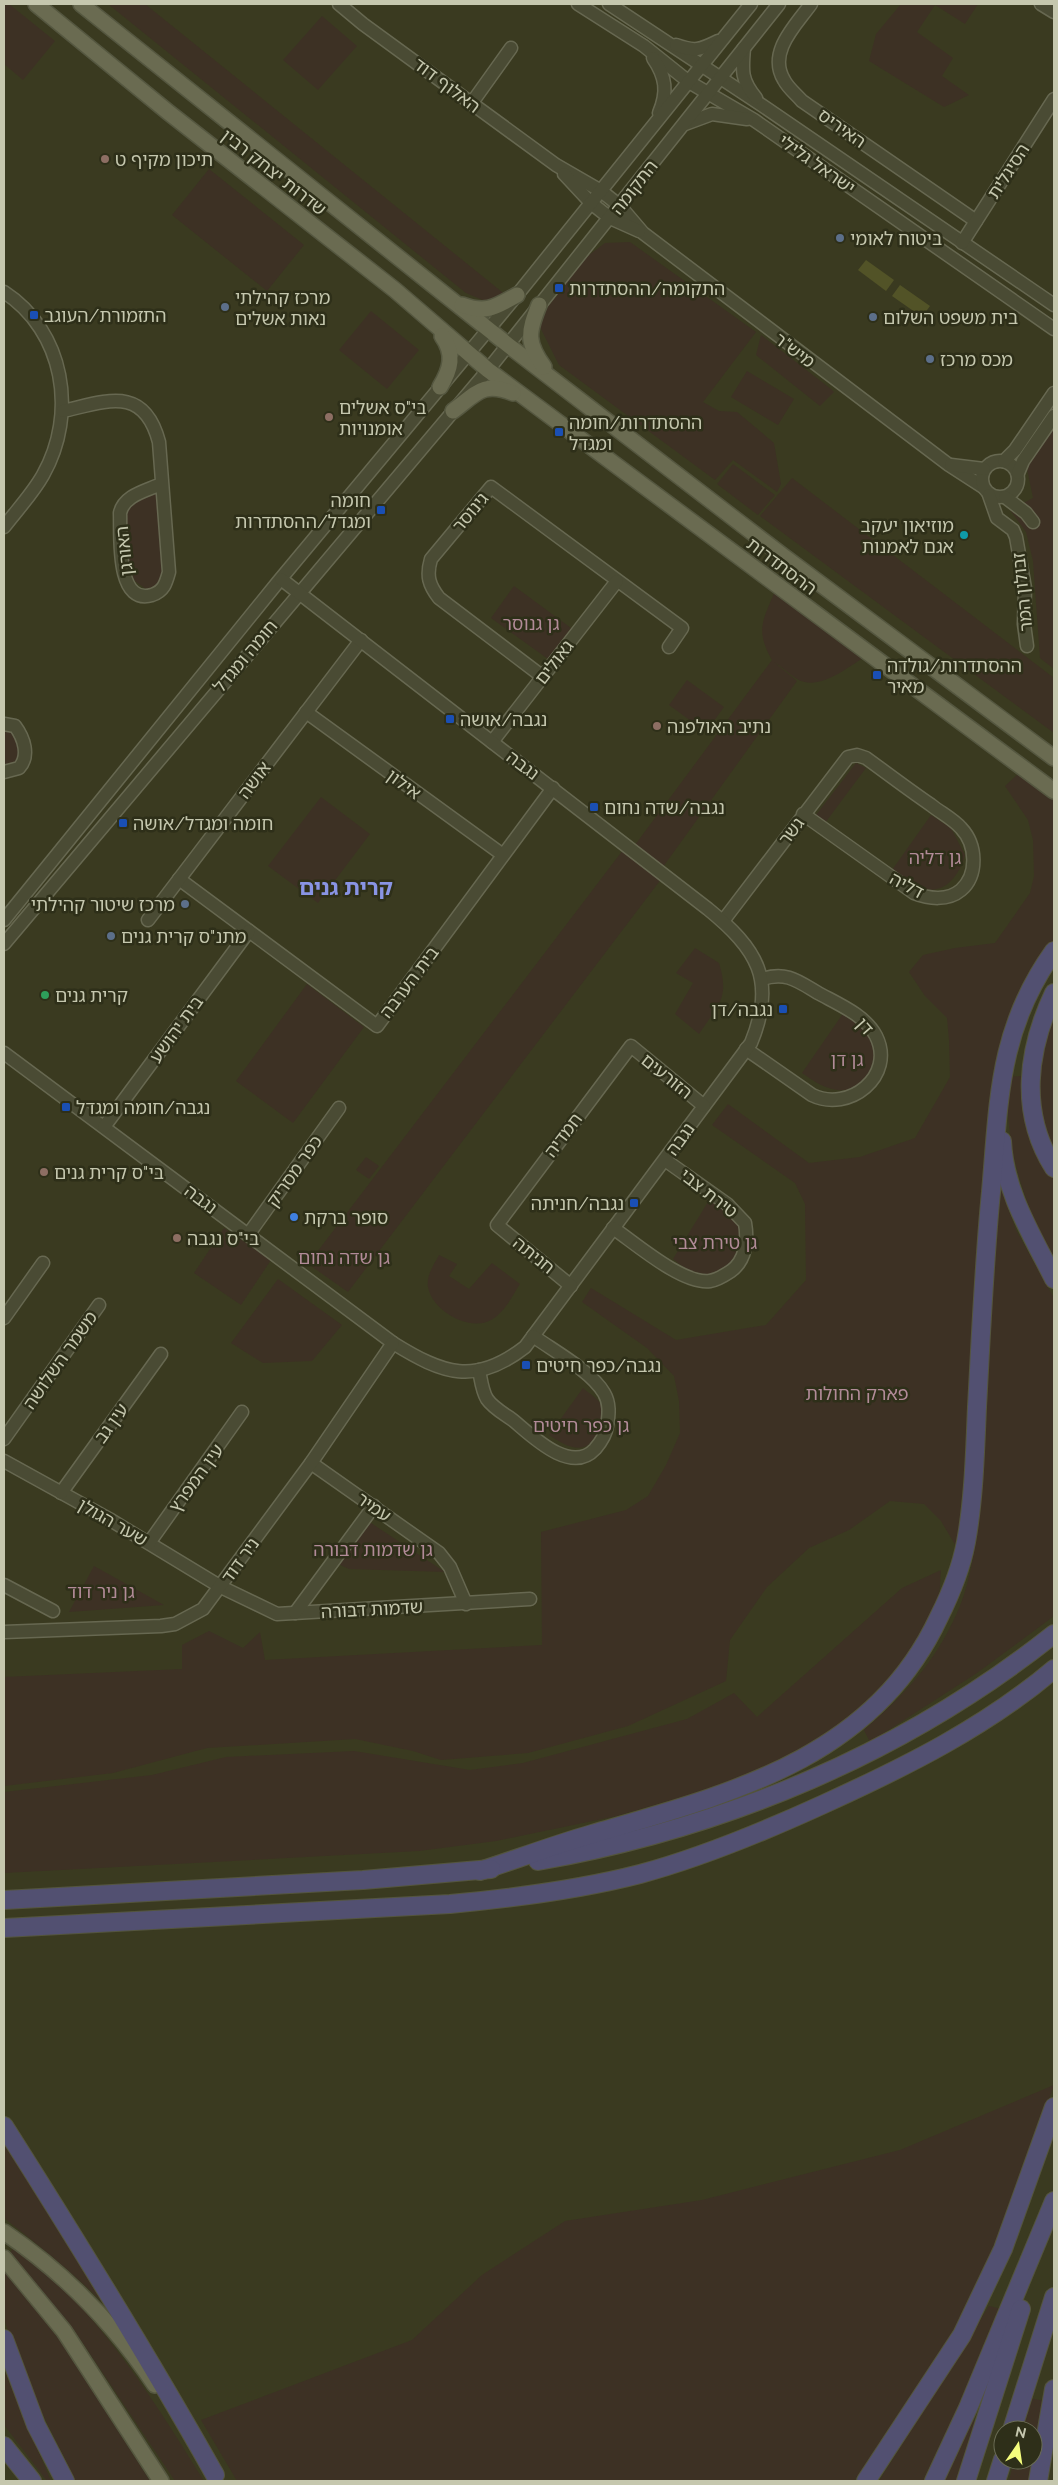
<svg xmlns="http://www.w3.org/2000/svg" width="1058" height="2485" viewBox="0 0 1058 2485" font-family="Raleway,'Noto Sans Hebrew',sans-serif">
<rect width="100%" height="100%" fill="#3a3a20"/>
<!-- green -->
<g fill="#3d3124">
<polygon points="4,4 9,4 55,41 23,80 4,64"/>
<polygon points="108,4 145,4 507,296 492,304 466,293"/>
<polygon points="901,4 978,4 965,24 935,5 917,32 953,58 942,76 969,95 944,107 869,61 876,34"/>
<polygon points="322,16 357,46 318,90 283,60"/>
<polygon points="209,169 304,245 267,291 172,215"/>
<polygon points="630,242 756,332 703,402 719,411 737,412 774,443 781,484 777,492 733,460 715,480 559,365 537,321 585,258 605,243"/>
<polygon points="371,311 419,350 387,389 339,350"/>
<polygon points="761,335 831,389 834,392 820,406 756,355"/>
<polygon points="747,371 794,399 778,425 731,397"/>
<polygon points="1054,424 1054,669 1040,658 1033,561 1026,532 1010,510 1033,498 1026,464"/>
<polygon points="733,464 775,495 758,515 717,484"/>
<polygon points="792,478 1054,678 1054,733 760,516"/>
<path d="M156,492L164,570C161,582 158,586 146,589L128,576L126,509L130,504Z"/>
<polygon points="514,586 571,628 548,659 491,618"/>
<path d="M776,588L866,656C848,667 819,692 797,679C789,674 782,667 774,662L797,681L663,867L635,845L772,660C754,628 764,620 776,588Z"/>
<polygon points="687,680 724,707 706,732 669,705"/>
<polygon points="4,727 20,737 20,762 4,768"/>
<polygon points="856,763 866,768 825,823 816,815"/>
<polygon points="1018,774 1054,796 1054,942 1016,1004 987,1166 963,1487 957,1548 941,1521 924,1504 890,1501 849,1530 809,1548 767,1587 730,1640 726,1681 628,1726 528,1753 441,1760 413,1751 355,1739 207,1748 113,1773 4,1786 4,1677 182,1669 182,1645 209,1631 243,1648 260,1632 265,1660 542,1645 541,1532 626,1510 648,1496 666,1465 680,1433 679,1401 674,1376 647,1348 582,1302 591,1288 676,1340 766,1325 806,1280 805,1204 795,1183 712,1125 728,1104 809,1163 860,1157 915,1138 950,1077 949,1040 947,1018 925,996 909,972 923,955 955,948 995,943 1030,893 1034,876 1033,840 1028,820 1005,786"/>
<polygon points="321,797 370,834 318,903 268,866"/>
<path d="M931,815L951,828L965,855C960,874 945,896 922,888C911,885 901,876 892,870Z"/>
<polygon points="623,850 662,878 348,1292 308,1264"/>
<path d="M695,948L719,963C730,999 718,1005 699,1034L675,1014L693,983L676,973Z"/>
<polygon points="307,984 364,1027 293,1123 236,1081"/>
<path d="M844,1012C854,1019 866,1026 873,1037C885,1057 867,1089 844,1090C830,1092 813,1081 802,1073Z"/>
<polygon points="1054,1013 1054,1167 1034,1101 1035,1074"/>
<path d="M1021,1076L1023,1099L1044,1164L1054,1180V1260C1022,1202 1004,1143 1008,1077Z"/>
<polygon points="366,1157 379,1166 369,1179 356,1170"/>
<path d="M998,1180L1016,1230L1054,1298V1616L977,1673L870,1742L864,1730C905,1694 934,1664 957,1613C979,1564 983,1480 986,1426C990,1344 992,1262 998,1180Z"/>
<polygon points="711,1197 741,1224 743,1233 736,1260 721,1273 708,1275 687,1270 673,1259"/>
<polygon points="224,1228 271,1260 241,1305 194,1273"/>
<path d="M439,1255L457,1264L449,1276L469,1289L492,1263L520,1284C512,1296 505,1312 491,1320C470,1332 432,1311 428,1287C426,1275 434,1265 439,1255Z"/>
<polygon points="278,1279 342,1325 312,1361 263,1363 231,1343"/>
<path d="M583,1388C590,1394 599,1399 603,1407C606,1413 603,1420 601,1426C590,1457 571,1450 549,1435Z"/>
<polygon points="368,1521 445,1572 349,1569 336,1563"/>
<polygon points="94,1566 164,1605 69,1612"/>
<polygon points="941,1570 939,1600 921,1641 885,1686 850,1721 809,1748 740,1780 617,1816 496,1841 419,1851 4,1873 4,1792 152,1775 226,1757 354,1751 470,1770 523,1763 687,1719 734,1693 757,1717 902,1588"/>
<path d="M1054,2085C1025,2166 998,2248 958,2324C929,2379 890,2430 854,2481H237L201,2420L412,2340L482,2275L565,2221L702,2200L900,2150Z"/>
<path d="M4,2140L120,2320C84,2282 45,2250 4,2218Z"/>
<path d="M15,2247C37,2265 61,2284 80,2306C128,2359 167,2421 204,2481H175L74,2330L8,2254Z"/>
<polygon points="4,2271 59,2339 150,2481 76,2481 37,2403 6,2325 4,2317"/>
<polygon points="989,2306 1002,2309 963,2398 923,2481 879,2481"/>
<polygon points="4,2370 51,2481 47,2481 4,2425"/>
<polygon points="1030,2398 1044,2401 1033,2455 1033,2430 1022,2430"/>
<polygon points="971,2418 977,2424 957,2481 944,2481"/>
<polygon points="1014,2460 1032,2460 1028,2481 1009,2481"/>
</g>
<!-- water -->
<g fill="#525327">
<polygon points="866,260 894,280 886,291 858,270"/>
<polygon points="900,285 930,306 922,317 892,296"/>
</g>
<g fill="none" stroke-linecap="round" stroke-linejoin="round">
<!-- minor casing -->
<g stroke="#676851" stroke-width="15">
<g id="minor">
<polyline points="339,4 363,24 556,165 601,191 620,206 643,233 949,465 983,487"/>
<polyline points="578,4 644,46 689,82 754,120 1054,329"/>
<polyline points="609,4 763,106 1054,305"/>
<path d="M811,4C796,25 767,52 784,80C788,88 796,94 802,101L976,221"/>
<polyline points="1041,4 1054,12"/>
<path d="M676,45C695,52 700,50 718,41"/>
<path d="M744,48C742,71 741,80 756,98"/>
<path d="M653,58C666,77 668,92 659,113"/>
<polyline points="471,104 511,48"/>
<polyline points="685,124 712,114 747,119"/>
<polyline points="564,174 591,203 610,218 639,231"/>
<polyline points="962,243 1054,99"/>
<path d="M4,292C64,331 78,413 43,475C33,493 17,510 4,527"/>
<path d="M63,411C107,401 144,385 159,442L169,572C166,583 164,591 152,595C115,606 121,533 120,513C124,495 146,491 161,484"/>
<circle cx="1000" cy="479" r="18"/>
<polyline points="1004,461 1015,450 1054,393"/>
<polyline points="951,465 984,469"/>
<polyline points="1018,473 1023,461 1054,416"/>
<polyline points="989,495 997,518 1013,530 1016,537 1025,588 1024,624 1027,646"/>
<polyline points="1005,497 1026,513 1033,522"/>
<path d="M543,677L439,598C429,585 426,576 431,559L491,487L682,628L669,647"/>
<polyline points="306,712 503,855"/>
<path d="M4,724L15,726C24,738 30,756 19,768L4,772"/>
<polyline points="492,742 617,581"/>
<polyline points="179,879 377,1026 553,788"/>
<polyline points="4,920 278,582 517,295 751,4"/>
<polyline points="148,920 361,640"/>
<path d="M723,921L848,757L857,755L866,758C888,774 909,790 931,805C941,813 953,819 961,828C977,845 978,875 961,890C948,901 929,899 914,893L803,814"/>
<polyline points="4,944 488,370 779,4"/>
<path d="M746,1049L812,1095C849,1113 896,1076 876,1036C865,1015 838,1004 818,993C798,981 786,971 762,979"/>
<path d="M4,1053L393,1343C443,1374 475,1386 525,1347L751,1043C777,980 757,949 708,909L281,579"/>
<polyline points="104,1127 249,931"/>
<path d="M613,1228C635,1243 683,1285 710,1281C717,1280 725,1275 731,1271C746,1260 748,1240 745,1223L727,1204L665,1160"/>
<polyline points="248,1235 339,1108"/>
<polyline points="571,1286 497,1225 631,1046 704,1106"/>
<polyline points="4,1318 43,1263"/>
<path d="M479,1370C481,1380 482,1391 487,1399C493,1408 506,1415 514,1421C532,1436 571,1475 595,1449C601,1442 606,1434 607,1426C609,1414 610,1403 604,1393C591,1371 554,1351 533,1336"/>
<polyline points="4,1439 99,1305"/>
<polyline points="4,1461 109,1519 221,1587 277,1614 530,1599"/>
<polyline points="311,1463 439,1553 450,1567 466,1604"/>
<polyline points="61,1493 161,1354"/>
<polyline points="149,1543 242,1412"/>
<polyline points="4,1585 53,1611"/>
<polyline points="295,1613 374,1506"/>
<polyline points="4,1632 161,1626 175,1624 203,1609 311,1463 393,1343"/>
</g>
</g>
<!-- major casing -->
<g stroke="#555740" stroke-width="18">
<g id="major">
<polyline points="36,4 168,112 395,290 488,370 1054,791"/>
<polyline points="81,4 508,345 783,556 1054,758"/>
<path d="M462,305C487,314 495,307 517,295"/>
<path d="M539,305C528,332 526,342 544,367"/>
<path d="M440,387C451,369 455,354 442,336"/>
<path d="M453,411C477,393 483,381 513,393"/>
<path d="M4,2232C63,2272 115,2325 155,2385"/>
<polyline points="4,2258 64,2331 161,2481"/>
</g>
</g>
<!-- highway casing -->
<g stroke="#54553e" stroke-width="20">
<g id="highway">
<path d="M1054,993C1027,1050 1019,1113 1054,1168"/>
<path d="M1002,1141C1004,1191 1032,1235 1054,1279"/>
<path d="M538,1861C726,1828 904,1753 1054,1634"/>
<path d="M480,1871C517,1859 554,1845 592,1834C729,1794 873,1759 939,1617C951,1593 961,1569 966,1542C974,1498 975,1452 977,1407C981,1335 984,1263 991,1192C999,1101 998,1029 1054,951"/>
<polyline points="4,1900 363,1880 491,1869"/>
<path d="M4,1928L450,1904C514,1898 578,1890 640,1874C703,1857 765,1831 824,1804C905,1767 986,1727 1054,1669"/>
<path d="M4,2126C77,2241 148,2356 215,2475"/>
<polyline points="4,2339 36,2425 65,2481"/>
<polyline points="1012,2430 1054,2297"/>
<polyline points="4,2446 32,2481"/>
<polyline points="866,2481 962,2335 1003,2249 1054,2107"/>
<polyline points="934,2481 968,2408 1054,2201"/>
<polyline points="966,2481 1021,2309"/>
<polyline points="996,2481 1003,2459"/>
<polyline points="1038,2481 1054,2389"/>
</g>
</g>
<!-- minor -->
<use href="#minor" stroke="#4a4b34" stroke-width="12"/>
<!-- major -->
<use href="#major" stroke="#6a6b51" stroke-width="15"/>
<!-- highway -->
<use href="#highway" stroke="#525071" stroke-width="18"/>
</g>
<!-- markers -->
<g fill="#8d6e63" stroke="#2e2f19" stroke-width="2">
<circle cx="105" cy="159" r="5"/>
<circle cx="329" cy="417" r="5"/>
<circle cx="657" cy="726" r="5"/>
<circle cx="44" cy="1172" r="5"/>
<circle cx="177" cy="1238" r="5"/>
</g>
<g fill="#5c6f8a" stroke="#2e2f19" stroke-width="2">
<circle cx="840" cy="238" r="5"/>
<circle cx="225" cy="307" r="5"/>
<circle cx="873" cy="317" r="5"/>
<circle cx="930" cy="359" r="5"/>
<circle cx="185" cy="904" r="5"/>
<circle cx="111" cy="936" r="5"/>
</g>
<g fill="#1a4fb4" stroke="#2e2f19" stroke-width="2">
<rect x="554" y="283" width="10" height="10" rx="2.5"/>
<rect x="29" y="310" width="10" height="10" rx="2.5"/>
<rect x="554" y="427" width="10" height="10" rx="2.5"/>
<rect x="376" y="505" width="10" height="10" rx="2.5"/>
<rect x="872" y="670" width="10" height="10" rx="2.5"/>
<rect x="445" y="714" width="10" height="10" rx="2.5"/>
<rect x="589" y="802" width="10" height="10" rx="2.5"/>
<rect x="118" y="818" width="10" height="10" rx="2.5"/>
<rect x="778" y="1004" width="10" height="10" rx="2.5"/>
<rect x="61" y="1102" width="10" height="10" rx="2.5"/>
<rect x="629" y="1198" width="10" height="10" rx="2.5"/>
<rect x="521" y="1360" width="10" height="10" rx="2.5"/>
</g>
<circle fill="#0f9aa8" stroke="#2e2f19" stroke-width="2" cx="964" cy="535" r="5"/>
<circle fill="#2e9e5b" stroke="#2e2f19" stroke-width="2" cx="45" cy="995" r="5"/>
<circle fill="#3f7fe0" stroke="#2e2f19" stroke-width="2" cx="294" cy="1217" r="5"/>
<g text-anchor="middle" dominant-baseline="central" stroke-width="5" stroke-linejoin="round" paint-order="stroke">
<!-- street labels -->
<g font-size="18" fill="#c5c7ae" stroke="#2e2f19">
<text transform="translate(447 85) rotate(37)">האלוף דוד</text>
<text transform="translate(842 128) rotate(35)">האיריס</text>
<text transform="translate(817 164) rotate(35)">ישראל גלילי</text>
<text transform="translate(1008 171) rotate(-57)">הסיגלית</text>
<text transform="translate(274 172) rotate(38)">שדרות יצחק רבין</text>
<text transform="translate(634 187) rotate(-52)">התקומה</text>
<text transform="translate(795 350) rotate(37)">מיש"ר</text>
<text transform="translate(470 512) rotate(-50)">גינוסר</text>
<text transform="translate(124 551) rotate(-96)">האורגן</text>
<text transform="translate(782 566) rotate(37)">ההסתדרות</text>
<text transform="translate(1022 592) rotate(-96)">זבולון המר</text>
<text transform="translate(245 656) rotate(-50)">חומה ומגדל</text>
<text transform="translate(554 662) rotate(-52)">גאולים</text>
<text transform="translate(523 765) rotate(37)">נגבה</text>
<text transform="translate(254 780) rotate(-53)">אושה</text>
<text transform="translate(404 784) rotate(36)">אילון</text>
<text transform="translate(791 831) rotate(-53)">גשר</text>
<text transform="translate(907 885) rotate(28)">דליה</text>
<text transform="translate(409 982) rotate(-53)">בית הערבה</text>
<text transform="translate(865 1026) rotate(48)">דן</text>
<text transform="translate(176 1029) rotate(-54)">בית יהושע</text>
<text transform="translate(667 1076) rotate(39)">הזורעים</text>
<text transform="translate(563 1135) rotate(-53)">חמדיה</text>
<text transform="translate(680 1139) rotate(-54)">נגבה</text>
<text transform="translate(294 1171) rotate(-55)">כפר מסריק</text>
<text transform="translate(709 1193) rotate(38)">טירת צבי</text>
<text transform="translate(201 1199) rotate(37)">נגבה</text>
<text transform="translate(534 1255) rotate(39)">חניתה</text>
<text transform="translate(60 1360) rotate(-55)">משמר השלושה</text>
<text transform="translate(111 1423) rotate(-54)">עין גב</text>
<text transform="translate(196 1478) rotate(-54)">עין המפרץ</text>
<text transform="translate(374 1507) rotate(35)">עמיר</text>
<text transform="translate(113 1522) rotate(30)">שער הגולן</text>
<text transform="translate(240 1560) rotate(-54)">ניר דוד</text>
<text transform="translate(372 1609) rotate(-3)">שדמות דבורה</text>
</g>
<!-- poi labels -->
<g font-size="18" fill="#c5c7ae" stroke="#2e2f19" text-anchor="start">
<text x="115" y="159">תיכון מקיף ט</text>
<text x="850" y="238">ביטוח לאומי</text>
<text x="569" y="288">התקומה/ההסתדרות</text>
<text x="235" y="297">מרכז קהילתי<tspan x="235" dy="21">נאות אשלים</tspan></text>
<text x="44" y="315">התזמורת/העוגב</text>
<text x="883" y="317">בית משפט השלום</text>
<text x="940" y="359">מכס מרכז</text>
<text x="339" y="407">בי"ס אשלים<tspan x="339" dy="21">אומנויות</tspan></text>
<text x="569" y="422">ההסתדרות/חומה<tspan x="569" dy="21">ומגדל</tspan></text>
<text x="371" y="500" text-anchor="end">חומה<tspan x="371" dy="21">ומגדל/ההסתדרות</tspan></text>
<text x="954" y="525" text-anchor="end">מוזיאון יעקב<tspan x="954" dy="21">אגם לאמנות</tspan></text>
<text x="887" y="665">ההסתדרות/גולדה<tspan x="887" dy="21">מאיר</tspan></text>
<text x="460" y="719">נגבה/אושה</text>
<text x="667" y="726">נתיב האולפנה</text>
<text x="604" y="807">נגבה/שדה נחום</text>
<text x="133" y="823">חומה ומגדל/אושה</text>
<text x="175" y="904" text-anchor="end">מרכז שיטור קהילתי</text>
<text x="121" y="936">מתנ"ס קרית גנים</text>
<text x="55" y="995">קרית גנים</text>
<text x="773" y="1009" text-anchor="end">נגבה/דן</text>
<text x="76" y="1107">נגבה/חומה ומגדל</text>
<text x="54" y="1172">בי"ס קרית גנים</text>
<text x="624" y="1203" text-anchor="end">נגבה/חניתה</text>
<text x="304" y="1217">סופר ברקת</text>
<text x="187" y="1238">בי"ס נגבה</text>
<text x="536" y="1365">נגבה/כפר חיטים</text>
</g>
<!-- park labels -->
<g font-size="18" fill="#b28b98" stroke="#2e2f19">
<text x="531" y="623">גן גנוסר</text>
<text x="935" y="857">גן דליה</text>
<text x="847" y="1059">גן דן</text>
<text x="715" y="1242">גן טירת צבי</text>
<text x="344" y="1257">גן שדה נחום</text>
<text x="857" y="1393">פארק החולות</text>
<text x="581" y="1425">גן כפר חיטים</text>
<text x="373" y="1549">גן שדמות דבורה</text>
<text x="101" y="1591">גן ניר דוד</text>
</g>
<!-- district labels -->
<g font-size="22" font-weight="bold" fill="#8994e4" stroke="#2e2f19">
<text x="346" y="887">קרית גנים</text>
</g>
</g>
<!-- border -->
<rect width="1058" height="2485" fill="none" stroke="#c5c7ae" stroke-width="10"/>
<!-- north arrow -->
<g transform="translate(1018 2445) rotate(13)"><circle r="24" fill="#2e2f19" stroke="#6a6c55"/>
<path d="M0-4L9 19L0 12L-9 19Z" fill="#f5fd7d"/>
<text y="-8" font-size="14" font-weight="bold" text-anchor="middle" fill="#c5c7ae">N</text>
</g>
</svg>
